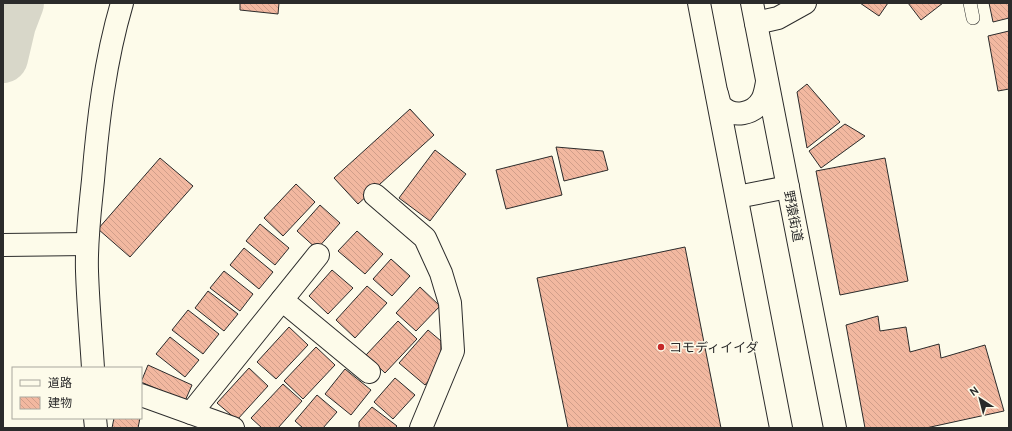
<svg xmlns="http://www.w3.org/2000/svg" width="1012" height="431" viewBox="0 0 1012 431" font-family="Cabin,'Noto Sans JP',sans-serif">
<defs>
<pattern id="building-back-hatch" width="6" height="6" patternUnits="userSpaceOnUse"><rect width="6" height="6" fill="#f2b8a0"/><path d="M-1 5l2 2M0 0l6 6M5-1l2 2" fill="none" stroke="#d09e8a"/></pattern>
</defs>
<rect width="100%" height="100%" fill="#fdfbea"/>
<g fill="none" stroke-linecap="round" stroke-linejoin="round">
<!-- river -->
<polyline stroke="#d8d7c9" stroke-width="50" points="3,58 11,24 19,3"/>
</g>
<!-- building -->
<g fill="url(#building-back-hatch)" stroke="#2b2b2b">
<polygon points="240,3 279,3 278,14 240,10"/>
<polygon points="860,3 888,3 879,16"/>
<polygon points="908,3 943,3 921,20"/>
<polygon points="989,3 1009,3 1009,18 993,22"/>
<polygon points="1009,31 1009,89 998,91 988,36"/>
<polygon points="807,84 840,122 807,148 797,92"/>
<polygon points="410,109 434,135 358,204 334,178"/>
<polygon points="845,124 865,136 821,168 809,151"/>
<polygon points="556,147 603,151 608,170 564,181"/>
<polygon points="435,150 466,174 430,221 399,198"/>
<polygon points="552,156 562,195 506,209 496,170"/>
<polygon points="160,158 193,186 130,257 98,229"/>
<polygon points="885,158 908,281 840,295 816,171"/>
<polygon points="296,184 315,202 283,236 264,218"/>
<polygon points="320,205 340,223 317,249 297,231"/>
<polygon points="260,224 289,248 275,265 246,241"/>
<polygon points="357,231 383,254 365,274 338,251"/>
<polygon points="685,247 721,428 568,428 537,278"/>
<polygon points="244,248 273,272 259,289 230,265"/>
<polygon points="391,259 410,276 392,296 373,279"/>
<polygon points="332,270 353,288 328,314 309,296"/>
<polygon points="224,271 253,294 240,311 210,288"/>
<polygon points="367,286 387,303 355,338 336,320"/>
<polygon points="420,287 440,306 416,331 396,313"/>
<polygon points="208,291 238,314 224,331 195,308"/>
<polygon points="188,310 219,334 203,354 172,330"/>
<polygon points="878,316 880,331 906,327 910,352 939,344 941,358 985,345 1004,411 926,428 865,428 846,325"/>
<polygon points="398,321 417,339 385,373 366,355"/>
<polygon points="289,327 308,345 276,379 257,362"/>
<polygon points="428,330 441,341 441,366 425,385 399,363"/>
<polygon points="170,337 199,360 185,377 156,354"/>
<polygon points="316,347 335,365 303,399 284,381"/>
<polygon points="148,365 192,385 185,401 141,382"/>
<polygon points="249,368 268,386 237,420 217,403"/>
<polygon points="345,369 371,390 351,415 325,394"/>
<polygon points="395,378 415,395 393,419 374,402"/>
<polygon points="283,384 302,401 278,428 262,428 251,418"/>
<polygon points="317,395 337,412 323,428 303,428 295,421"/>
<polygon points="372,407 397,426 395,428 359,428 359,422"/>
<polygon points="114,418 140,418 138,428 112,428"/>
</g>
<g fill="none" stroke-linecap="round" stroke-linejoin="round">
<!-- service casing -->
<g stroke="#2b2b2b" stroke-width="14">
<polyline id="service" points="970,3 973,18"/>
</g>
<!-- minor casing -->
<g stroke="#2b2b2b" stroke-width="24">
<g id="minor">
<polyline points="756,23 778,18 805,3"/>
<polyline points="375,195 425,238 441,273 450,303 453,351 421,428"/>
<polyline points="3,245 87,244"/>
<polyline points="282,300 369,372"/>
<path d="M93,368C91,336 88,303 87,271C86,240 90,210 93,180C98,120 105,61 122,3"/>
<polyline points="141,395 233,428"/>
<polyline points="191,413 318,255"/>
<polyline points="95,418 96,428"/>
</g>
</g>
<!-- primary casing -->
<g stroke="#2b2b2b" stroke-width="24">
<g id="primary">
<polyline points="699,3 781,428"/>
<polyline points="752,3 835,428"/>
<path d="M717,94C718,97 719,103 721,106C733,119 754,114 762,100C765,95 766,87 767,82"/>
<polyline points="737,197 788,187"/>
</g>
</g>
<!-- service -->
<use href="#service" stroke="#fdfbea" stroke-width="13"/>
<!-- minor -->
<use href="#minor" stroke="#fdfbea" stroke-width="22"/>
<!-- primary -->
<use href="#primary" stroke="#fdfbea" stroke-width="22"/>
</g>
<!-- markers -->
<circle fill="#c62828" stroke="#fdfbea" stroke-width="1.5" cx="661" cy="347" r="4"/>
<g text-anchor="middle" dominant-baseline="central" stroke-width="3" stroke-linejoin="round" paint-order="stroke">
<!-- street labels -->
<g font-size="13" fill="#2b2b2b" stroke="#fdfbea">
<text transform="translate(794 216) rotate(79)">野猿街道</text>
</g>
<!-- poi labels -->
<g font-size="13" fill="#2b2b2b" stroke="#fdfbea" text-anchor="start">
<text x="669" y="347">コモディイイダ</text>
</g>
</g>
<!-- border -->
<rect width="1012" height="431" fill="none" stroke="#2b2b2b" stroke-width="8"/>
<!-- legend -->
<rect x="12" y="367" width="130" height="52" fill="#fdfbea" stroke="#a9a89e"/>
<rect x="20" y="380" width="20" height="6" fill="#fdfbea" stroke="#a9a89e"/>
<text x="48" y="387" font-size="12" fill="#2b2b2b">道路</text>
<rect x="20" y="397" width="20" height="12" fill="url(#building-back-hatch)" stroke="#a9a89e"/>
<text x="48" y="407" font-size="12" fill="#2b2b2b">建物</text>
<!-- north arrow -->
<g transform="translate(980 399) rotate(324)" stroke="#fdfbea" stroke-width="3" paint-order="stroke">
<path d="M0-3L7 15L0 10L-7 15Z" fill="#2b2b2b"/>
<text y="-6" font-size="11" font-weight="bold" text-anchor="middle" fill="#2b2b2b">N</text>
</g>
</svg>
